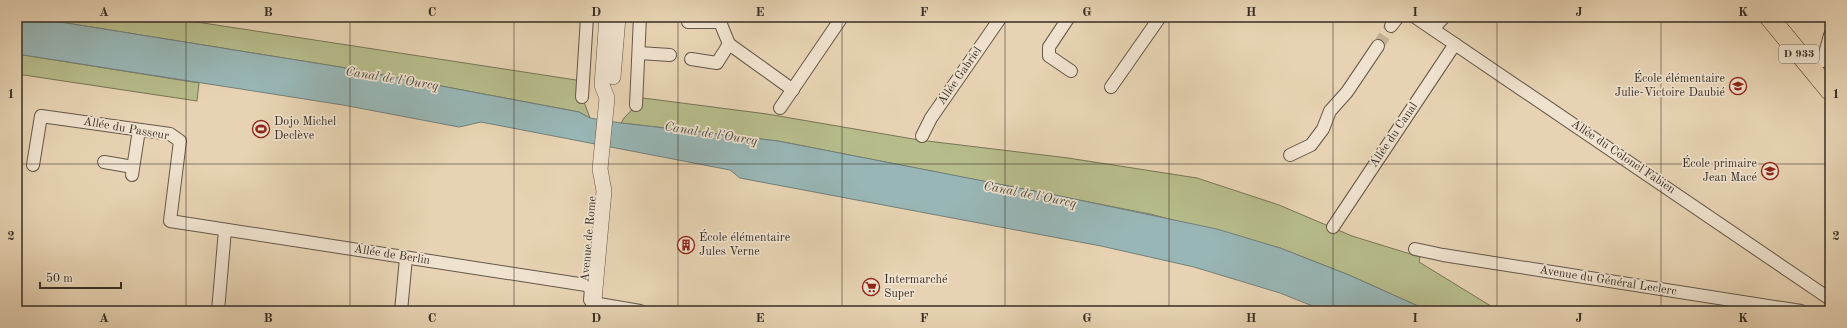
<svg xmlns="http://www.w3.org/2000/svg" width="1847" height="328" viewBox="0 0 1847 328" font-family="'Old Standard TT',serif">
<rect width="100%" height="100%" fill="#e7d3b3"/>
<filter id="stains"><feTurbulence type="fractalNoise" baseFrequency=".005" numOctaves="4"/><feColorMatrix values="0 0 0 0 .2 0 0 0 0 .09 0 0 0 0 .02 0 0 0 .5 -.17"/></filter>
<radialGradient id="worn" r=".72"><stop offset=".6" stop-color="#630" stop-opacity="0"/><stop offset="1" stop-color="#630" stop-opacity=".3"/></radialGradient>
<!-- green -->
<g fill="#b7bc8b" stroke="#787558">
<polygon points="29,17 164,17 576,80 590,118 579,112 340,67"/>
<polygon points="17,54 199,83 197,101 17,74"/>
<polygon points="643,98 767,114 919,140 1068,158 1197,178 1279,205 1352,236 1420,257 1419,262 1499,311 1429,311 1349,275 1280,248 1150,214 778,141 621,123 624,118"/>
</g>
<!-- water -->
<polygon fill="#98b6b5" stroke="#72807b" points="17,17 29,17 340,67 579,112 590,118 621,123 778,141 1055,195 1217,229 1280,248 1349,275 1429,311 1325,311 1280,293 1194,267 1101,246 740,178 730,170 481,122 459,127 343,105 17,54"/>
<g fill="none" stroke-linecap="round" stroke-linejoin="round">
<!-- minor-tunnel -->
<polyline stroke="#c4b297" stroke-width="12" stroke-dasharray="12 6" stroke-linecap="butt" points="1378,46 1391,26"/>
<!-- minor casing -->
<g stroke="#645748" stroke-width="14">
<g id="minor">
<polyline points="1069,17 1049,47 1049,56 1071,71"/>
<polyline points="1415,17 1830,299"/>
<polyline points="688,22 720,22 729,44 717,63 691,59"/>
<polyline points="1391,26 1398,17"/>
<polyline points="1433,29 1444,17"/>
<polyline points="729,44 793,90"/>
<polyline points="639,53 670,55"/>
<polyline points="1823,61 1830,35"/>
<polyline points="1111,87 1160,17"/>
<polyline points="582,97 587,17"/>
<polyline points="636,105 640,17"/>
<polyline points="780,108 842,17"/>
<polyline points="922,136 931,118 1001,17"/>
<polyline points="1290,155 1311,145 1323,129 1330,111 1347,92 1378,46"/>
<polyline points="104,162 133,167"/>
<polyline points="33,165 41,116 170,134 180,141 170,221 586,285 591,289 590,300"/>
<polyline points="132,175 139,130"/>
<polyline points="1333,227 1455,44"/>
<polyline points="1415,249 1443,255 1801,311"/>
<polyline points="593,303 640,311"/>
<polyline points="218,311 225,230"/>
<polyline points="401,311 406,258"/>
</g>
</g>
<!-- tertiary casing -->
<g stroke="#645748" stroke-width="16">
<g id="tertiary">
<polyline points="613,77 618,17"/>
<polyline points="593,311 604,191 600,169 607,98 602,85 607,17"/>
</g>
</g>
<!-- primary casing -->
<g stroke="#382e25" stroke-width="20">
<polyline id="primary" points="1769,17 1830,91"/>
</g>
<!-- minor -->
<use href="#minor" stroke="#efe2ce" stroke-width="12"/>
<!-- tertiary -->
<use href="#tertiary" stroke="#efe2ce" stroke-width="15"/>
<!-- primary -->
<use href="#primary" stroke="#e7d3b3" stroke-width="19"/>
</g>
<!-- grid -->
<path fill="none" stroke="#382e25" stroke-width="1" stroke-opacity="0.55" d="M186,17V311M350,17V311M514,17V311M678,17V311M842,17V311M1005,17V311M1169,17V311M1333,17V311M1497,17V311M1661,17V311M17,164H1830"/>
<!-- icons -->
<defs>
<g id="school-ring" transform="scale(0.9)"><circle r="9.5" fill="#efe2ce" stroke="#8f2418" stroke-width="1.5"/><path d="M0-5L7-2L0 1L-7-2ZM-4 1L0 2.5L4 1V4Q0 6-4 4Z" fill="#8f2418"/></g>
<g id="stadium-ring" transform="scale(0.9)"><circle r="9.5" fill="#efe2ce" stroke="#8f2418" stroke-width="1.5"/><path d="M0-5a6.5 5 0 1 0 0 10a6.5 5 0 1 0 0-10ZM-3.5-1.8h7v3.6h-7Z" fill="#8f2418"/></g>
<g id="building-ring" transform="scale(0.9)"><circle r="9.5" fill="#efe2ce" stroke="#8f2418" stroke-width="1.5"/><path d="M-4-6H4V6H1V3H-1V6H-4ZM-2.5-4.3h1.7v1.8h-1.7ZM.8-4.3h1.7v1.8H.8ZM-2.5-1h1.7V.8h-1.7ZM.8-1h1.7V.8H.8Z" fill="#8f2418"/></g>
<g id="supermarket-ring" transform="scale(0.9)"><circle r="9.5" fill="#efe2ce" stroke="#8f2418" stroke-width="1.5"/><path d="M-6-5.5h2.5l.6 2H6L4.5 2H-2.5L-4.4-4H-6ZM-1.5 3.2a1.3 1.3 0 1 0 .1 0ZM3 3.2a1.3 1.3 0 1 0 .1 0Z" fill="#8f2418"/></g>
</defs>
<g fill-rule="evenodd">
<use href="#school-ring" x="1738" y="86"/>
<use href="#stadium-ring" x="261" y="129"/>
<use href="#school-ring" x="1770" y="171"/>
<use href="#building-ring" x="686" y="245"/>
<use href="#supermarket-ring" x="871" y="287"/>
</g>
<g text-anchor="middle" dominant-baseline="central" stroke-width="3.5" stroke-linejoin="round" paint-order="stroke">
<!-- shield labels -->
<rect fill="#efe2ce" stroke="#6f6458" stroke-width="1" x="1779" y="45" width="40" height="18" rx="3"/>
<g font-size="11" font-weight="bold" fill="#382e25">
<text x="1799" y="54">D 933</text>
</g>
<!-- street labels -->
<g font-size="12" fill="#382e25" stroke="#efe2ce">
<text transform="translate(960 76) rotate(-55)">Allée Gabriel</text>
<text transform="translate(126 129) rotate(10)">Allée du Passeur</text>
<text transform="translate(1394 135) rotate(-56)">Allée du Canal</text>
<text transform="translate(1623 157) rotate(34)">Allée du Colonel Fabien</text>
<text transform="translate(589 239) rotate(-85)">Avenue de Rome</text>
<text transform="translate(392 255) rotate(9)">Allée de Berlin</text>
<text transform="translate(1608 281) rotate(9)">Avenue du Général Leclerc</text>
</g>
<!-- poi labels -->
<g font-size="12" fill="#382e25" stroke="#efe2ce" text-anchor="start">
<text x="1725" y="79" text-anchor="end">École élémentaire<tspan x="1725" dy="14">Julie-Victoire Daubié</tspan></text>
<text x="274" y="122">Dojo Michel<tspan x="274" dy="14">Declève</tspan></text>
<text x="1757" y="164" text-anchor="end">École primaire<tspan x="1757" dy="14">Jean Macé</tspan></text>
<text x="699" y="238">École élémentaire<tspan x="699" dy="14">Jules Verne</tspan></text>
<text x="884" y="280">Intermarché<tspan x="884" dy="14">Super</tspan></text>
</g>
<!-- water labels -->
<g font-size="13" font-style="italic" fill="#4b4942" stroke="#efe2ce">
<text transform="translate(392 79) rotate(9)">Canal de l'Ourcq</text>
<text transform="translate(711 134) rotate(9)">Canal de l'Ourcq</text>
<text transform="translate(1030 195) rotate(11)">Canal de l'Ourcq</text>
</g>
</g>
<!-- margin -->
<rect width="1847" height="328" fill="none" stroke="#e7d3b3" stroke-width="44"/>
<!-- scale -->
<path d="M40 282v6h81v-6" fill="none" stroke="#382e25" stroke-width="2"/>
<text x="46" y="282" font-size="12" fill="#382e25" stroke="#efe2ce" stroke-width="3" paint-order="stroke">50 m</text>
<rect x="22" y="22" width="1803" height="284" fill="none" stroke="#382e25" stroke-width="1.5"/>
<g font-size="13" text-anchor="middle" font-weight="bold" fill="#382e25">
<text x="104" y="16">A</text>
<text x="268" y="16">B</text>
<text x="432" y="16">C</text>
<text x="596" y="16">D</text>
<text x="760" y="16">E</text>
<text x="924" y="16">F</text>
<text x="1087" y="16">G</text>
<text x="1251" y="16">H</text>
<text x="1415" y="16">I</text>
<text x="1579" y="16">J</text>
<text x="1743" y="16">K</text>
<text x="11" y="98">1</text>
<text x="1836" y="98">1</text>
<text x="11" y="240">2</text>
<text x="1836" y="240">2</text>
<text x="104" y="322">A</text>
<text x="268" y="322">B</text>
<text x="432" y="322">C</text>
<text x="596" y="322">D</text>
<text x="760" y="322">E</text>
<text x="924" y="322">F</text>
<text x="1087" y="322">G</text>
<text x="1251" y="322">H</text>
<text x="1415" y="322">I</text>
<text x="1579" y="322">J</text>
<text x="1743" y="322">K</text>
</g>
<rect width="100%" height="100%" filter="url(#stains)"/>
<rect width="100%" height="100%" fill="url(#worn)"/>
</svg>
